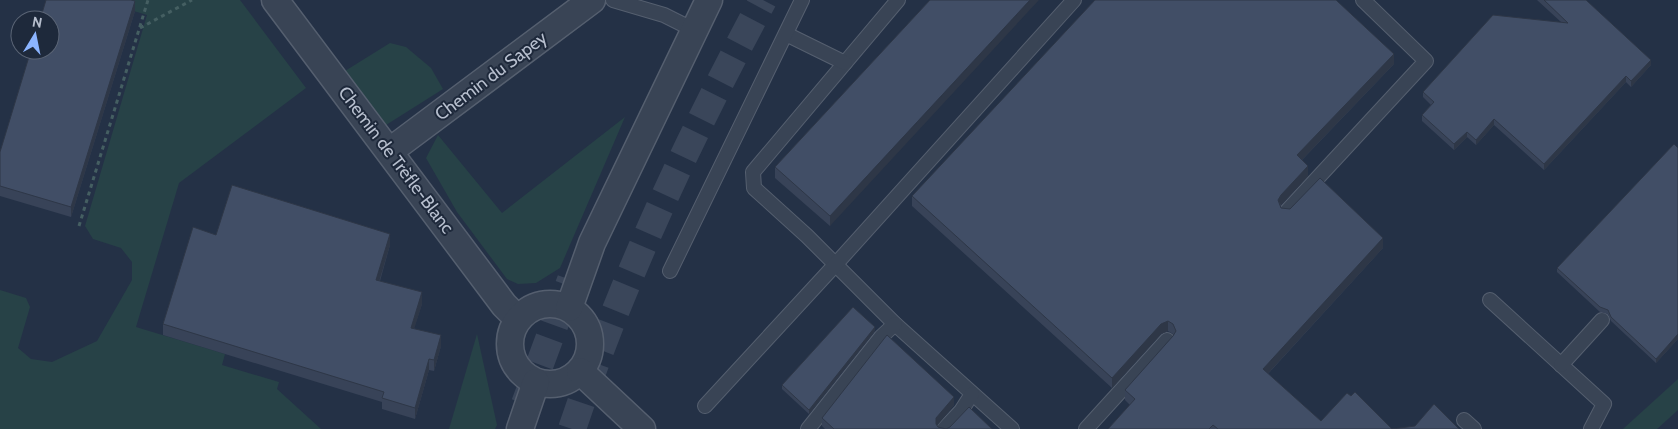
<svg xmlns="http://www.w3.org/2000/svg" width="1678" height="429" viewBox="0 0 1678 429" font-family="Cabin,sans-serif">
<rect width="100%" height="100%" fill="#243146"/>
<!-- green -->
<g fill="#274247">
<polygon points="97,0 240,0 306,88 179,183 136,327 225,354 222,365 279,382 277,389 321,429 0,429 0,290 26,298 30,307 18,348 31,359 52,362 97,341 132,280 132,262 121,248 93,239 85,226 147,15"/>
<polygon points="390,43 406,47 431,68 443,89 386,125 345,71"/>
<polygon points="625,117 560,268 536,283 518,284 507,279 457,212 426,158 438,135 502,213"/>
<polygon points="477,334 497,425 495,429 449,429"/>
<polygon points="1678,379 1678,410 1657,429 1623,429"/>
</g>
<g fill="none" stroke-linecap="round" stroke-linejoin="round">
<!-- motorway-tunnel -->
<g stroke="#3a465a" stroke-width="28" stroke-dasharray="28 14" stroke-linecap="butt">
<polyline points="525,404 571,280"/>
<path d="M572,429C622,280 689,138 763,0"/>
</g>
<!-- service casing -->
<g stroke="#555f6f" stroke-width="16">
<g id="service">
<polyline points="613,0 664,15 694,30"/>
<polyline points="898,0 753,172 754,188 807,236 895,324 1012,429"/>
<polyline points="786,34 845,63"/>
<polyline points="1287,211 1426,61 1363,0"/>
<polyline points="670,271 802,0"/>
<polyline points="1490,300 1604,404 1591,429"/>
<polyline points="1561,365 1602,320"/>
<polyline points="705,406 835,265 1074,0"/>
<polyline points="1464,420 1474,429"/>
<polyline points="808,429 881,337 895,324"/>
<polyline points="944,429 961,411 972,394"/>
<polyline points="1086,429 1167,340"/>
</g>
</g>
<!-- minor casing -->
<g stroke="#555f6f" stroke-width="29">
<g id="minor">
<polyline points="275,0 504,305 518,319"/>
<polyline points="390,151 592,0"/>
<circle cx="550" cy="344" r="40"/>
<polyline points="569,308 592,243 709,0"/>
<polyline points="580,371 642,429"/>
<polyline points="520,429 536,382"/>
</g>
</g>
<!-- path -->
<g stroke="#455f62" stroke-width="3" stroke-dasharray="4 4" stroke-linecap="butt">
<polyline points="140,28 192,0"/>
<polyline points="79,226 148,0"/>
</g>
<!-- service -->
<use href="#service" stroke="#394455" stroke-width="14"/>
<!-- minor -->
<use href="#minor" stroke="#394455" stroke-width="26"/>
</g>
<!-- wall -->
<g fill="#384358">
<polygon points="930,0 830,226 775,178 775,167"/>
<polygon points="1537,0 1586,0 1651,65 1631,87 1626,82 1544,170 1494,125 1476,145 1467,137 1454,150 1422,121 1422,115 1431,105 1423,97 1423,92 1561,22"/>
<polygon points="135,11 71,217 0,196 0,152"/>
<polygon points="1394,64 1302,160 1308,176 1281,205 1281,208 1383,248 1268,374 1321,421 1392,429 1459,429 1108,429 1130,405 1125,400 1125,390 1174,335 1173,334 1168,331 1161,334 1112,388 912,206 912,196"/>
<polygon points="1678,148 1678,339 1656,363 1611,321 1608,314 1600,312 1557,272 1557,268"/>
<polygon points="216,235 390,245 380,281 422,304 414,328 441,346 434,371 429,370 415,419 382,409 382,402 163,335 163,324"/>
<polygon points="875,331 809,414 782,389 782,385"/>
<polygon points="954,405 937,425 938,427 946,429 825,429 822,426 822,418"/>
</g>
<!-- shaded-wall -->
<g fill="#2e3747">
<polygon points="1030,0 1039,0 830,226 830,216"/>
<polygon points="135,1 135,11 71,217 71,207"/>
<polygon points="1394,54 1394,64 1297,165 1297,155"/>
<polygon points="1651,60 1651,65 1631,87 1631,81"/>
<polygon points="1626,76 1626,82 1544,170 1544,164"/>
<polygon points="1494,119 1494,125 1476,145 1476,140"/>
<polygon points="1467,132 1467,137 1454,150 1454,144"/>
<polygon points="1308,166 1308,176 1281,205 1278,200 1281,195"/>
<polygon points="390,234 390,245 376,292 376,280"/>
<polygon points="1383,238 1383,248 1263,379 1263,369"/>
<polygon points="422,292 422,304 411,339 411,328"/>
<polygon points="1168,321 1168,331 1161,334 1112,388 1112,378 1161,324"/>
<polygon points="875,327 875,331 809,414 809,410"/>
<polygon points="1678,334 1678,339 1656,363 1656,359"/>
<polygon points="441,335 441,346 434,371 434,360"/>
<polygon points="429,359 429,370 415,419 415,408"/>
<polygon points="954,397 954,405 936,427 936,418"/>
</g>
<!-- building -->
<g fill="#414e66" stroke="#2e3747">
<polygon points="46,0 131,0 135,1 71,207 0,186 0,152 31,50 50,50 50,20 40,20"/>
<polygon points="930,0 1030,0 830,216 775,167"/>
<polygon points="1095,0 1336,0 1394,54 1297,155 1308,166 1281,195 1278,200 1281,208 1290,209 1320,178 1383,238 1263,369 1321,421 1347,393 1351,396 1355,392 1392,429 1415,426 1434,404 1459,429 1218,429 1213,425 1209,429 1108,429 1135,399 1125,390 1173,336 1176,331 1173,324 1168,321 1161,324 1112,378 912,196"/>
<polygon points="1544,0 1586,0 1651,60 1631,81 1626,76 1544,164 1494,119 1476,140 1467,132 1454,144 1422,115 1434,102 1423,92 1493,15 1568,23"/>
<polygon points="1674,144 1678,148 1678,334 1656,359 1611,317 1608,310 1600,307 1557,268"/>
<polygon points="232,185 390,234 376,280 422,292 411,328 441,335 434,360 429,359 415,408 382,398 384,392 163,324 193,227 216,235"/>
<polygon points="853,307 875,327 809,410 782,385"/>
<polygon points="887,335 954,397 936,418 936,424 938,427 946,429 834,429 822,418"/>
<polygon points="969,407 992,429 946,429 950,427"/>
</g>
<g text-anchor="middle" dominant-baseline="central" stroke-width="4" stroke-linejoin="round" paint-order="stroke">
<!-- street labels -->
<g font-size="18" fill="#b7bfce" stroke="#1e293b">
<text transform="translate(491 76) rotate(-37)">Chemin du Sapey</text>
<text transform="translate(396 160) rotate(53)">Chemin de Trèfle-Blanc</text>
</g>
</g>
<!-- north arrow -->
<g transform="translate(35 35) rotate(10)"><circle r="24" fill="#1e293b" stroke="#5b6576"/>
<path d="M0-4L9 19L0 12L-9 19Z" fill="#8bb4ff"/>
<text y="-8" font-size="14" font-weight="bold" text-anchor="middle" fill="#b7bfce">N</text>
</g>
</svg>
